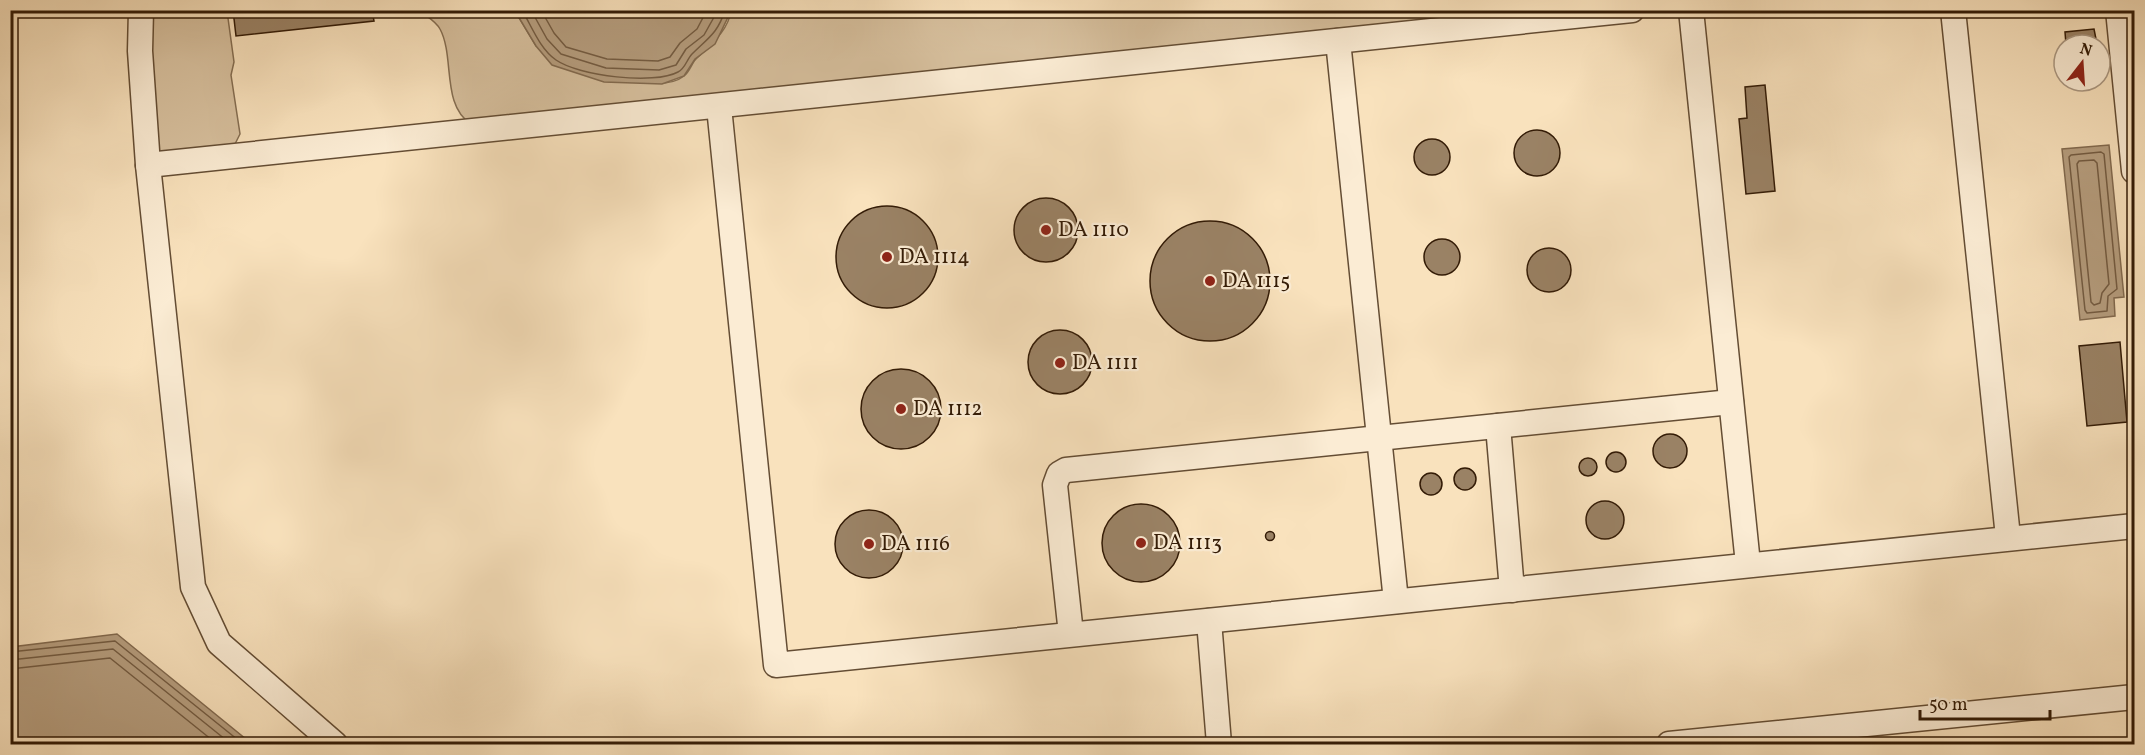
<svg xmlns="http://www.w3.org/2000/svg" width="2145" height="755" viewBox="0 0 2145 755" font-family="Vollkorn,serif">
<rect width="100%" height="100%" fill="#f9e2bd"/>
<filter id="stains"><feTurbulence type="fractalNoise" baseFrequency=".00333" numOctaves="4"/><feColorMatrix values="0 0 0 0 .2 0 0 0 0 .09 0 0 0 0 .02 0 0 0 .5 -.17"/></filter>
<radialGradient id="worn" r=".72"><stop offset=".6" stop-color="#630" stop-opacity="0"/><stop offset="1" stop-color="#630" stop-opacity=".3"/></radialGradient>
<!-- green -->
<g fill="#d7c09e" stroke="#856e52" stroke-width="1.5">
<polygon points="148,11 227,11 234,62 231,75 240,134 232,150 157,153"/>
<path d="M420,11H515L536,46C569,58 654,100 684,76C690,72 692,62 697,58C711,44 728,31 731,11H1509L471,124C441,105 455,57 440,29C436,21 426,16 420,11Z"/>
</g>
<!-- water -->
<g fill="#b69e7f" stroke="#826a4f" stroke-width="1.5">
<polygon points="515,11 731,10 731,11 715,44 695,59 684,76 662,84 604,82 552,65 536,46"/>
<polygon points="2109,145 2124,297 2114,298 2115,316 2080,320 2062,149"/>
<polygon points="117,634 252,744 11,744 11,647"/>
</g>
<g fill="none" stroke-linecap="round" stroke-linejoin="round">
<!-- shore -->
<g stroke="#745c42" stroke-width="1.5">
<path d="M522,10C532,27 540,49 556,60C579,76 654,85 678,72C685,69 687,59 692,54C708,38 718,33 725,10"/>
<polyline points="531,10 547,39 561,54 606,68 659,70 676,65 686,49 704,35 718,10"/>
<polyline points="541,10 554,33 566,47 607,59 658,61 670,57 680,43 697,29 707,10"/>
<polygon points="2101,152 2104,154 2117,289 2108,296 2107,311 2087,313 2085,310 2069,157 2071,155"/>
<polygon points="2094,160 2097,163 2109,284 2102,293 2100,303 2094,305 2091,302 2077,164 2079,161"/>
<polyline points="10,652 115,641 243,744"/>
<polyline points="10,660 113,649 231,744"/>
<polyline points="10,669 110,658 217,744"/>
</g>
</g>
<!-- building -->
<g fill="#9a8265" stroke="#331b06" stroke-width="1.5">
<polygon points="233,10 372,10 374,21 236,36"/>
<polygon points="2094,29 2096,39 2087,40 2088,45 2066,45 2065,32"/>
<polygon points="2070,81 2099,81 2099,82 2070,85"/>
<polygon points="1765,85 1775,191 1746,194 1739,119 1747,118 1745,87"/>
<circle cx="1537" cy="153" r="23"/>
<circle cx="1432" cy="157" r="18"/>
<circle cx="1046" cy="230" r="32"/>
<circle cx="887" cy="257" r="51"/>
<circle cx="1210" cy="281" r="60"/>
<circle cx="1442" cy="257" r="18"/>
<circle cx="1549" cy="270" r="22"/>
<circle cx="1060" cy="362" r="32"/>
<polygon points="2120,342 2127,422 2087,426 2079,346"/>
<circle cx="901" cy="409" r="40"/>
<circle cx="1670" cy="451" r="17"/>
<circle cx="1616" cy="462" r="10"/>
<circle cx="1588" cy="467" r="9"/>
<circle cx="1465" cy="479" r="11"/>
<circle cx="1431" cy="484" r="11"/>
<circle cx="1605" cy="520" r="19"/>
<circle cx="1141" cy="543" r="39"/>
<circle cx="869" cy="544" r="34"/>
<circle cx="1270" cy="536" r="4.5"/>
</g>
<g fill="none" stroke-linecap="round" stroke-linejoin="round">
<!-- minor casing -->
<g stroke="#644d34" stroke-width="27">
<g id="minor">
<polyline points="141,10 140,51 148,165 193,587 219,643 335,744"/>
<polyline points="1691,10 1748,564"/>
<polyline points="1953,10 2008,537"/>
<polyline points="2118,10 2134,171"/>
<polyline points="1338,41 1396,601"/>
<polyline points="719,107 776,665 2134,526"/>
<polyline points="148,165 1632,10"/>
<polyline points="1498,426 1512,590"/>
<polyline points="1209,621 1219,744"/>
<polyline points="1071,634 1055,485 1059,474 1066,470 1731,402"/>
<polyline points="1669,744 2134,697"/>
</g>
</g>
<!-- minor -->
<use href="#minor" stroke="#fbecd4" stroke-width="24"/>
</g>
<!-- markers -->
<g fill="#8f2418" stroke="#fbecd4" stroke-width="2">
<circle cx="1046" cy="230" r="6"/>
<circle cx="887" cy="257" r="6"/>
<circle cx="1210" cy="281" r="6"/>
<circle cx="1060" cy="363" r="6"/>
<circle cx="901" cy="409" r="6"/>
<circle cx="1141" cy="543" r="6"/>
<circle cx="869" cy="544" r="6"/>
</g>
<g text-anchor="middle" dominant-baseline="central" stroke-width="4.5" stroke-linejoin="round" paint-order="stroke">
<!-- poi labels -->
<g font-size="21" fill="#331b06" stroke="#fbecd4" text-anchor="start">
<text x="1058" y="230">DA 1110</text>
<text x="899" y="257">DA 1114</text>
<text x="1222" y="281">DA 1115</text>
<text x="1072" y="363">DA 1111</text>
<text x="913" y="409">DA 1112</text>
<text x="1153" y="543">DA 1113</text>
<text x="881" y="544">DA 1116</text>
</g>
</g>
<!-- margin -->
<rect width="2145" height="755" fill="none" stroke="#f9e2bd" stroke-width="36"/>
<rect x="12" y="12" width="2121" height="731" fill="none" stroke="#331b06" stroke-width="3"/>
<rect x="18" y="18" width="2109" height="719" fill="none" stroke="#331b06" stroke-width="1.5"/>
<!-- north arrow -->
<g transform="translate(2082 63) rotate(17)"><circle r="28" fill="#fbecd4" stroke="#ab9882" stroke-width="1.5"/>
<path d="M0-4.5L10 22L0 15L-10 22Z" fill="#8f2418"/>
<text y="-9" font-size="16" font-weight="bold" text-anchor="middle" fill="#331b06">N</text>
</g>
<!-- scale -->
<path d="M1920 710v9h130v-9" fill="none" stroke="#331b06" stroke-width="3"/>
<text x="1929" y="710" font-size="18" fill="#331b06" stroke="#fbecd4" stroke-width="4.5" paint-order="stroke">50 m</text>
<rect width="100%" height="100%" filter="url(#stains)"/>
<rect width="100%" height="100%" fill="url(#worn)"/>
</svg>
